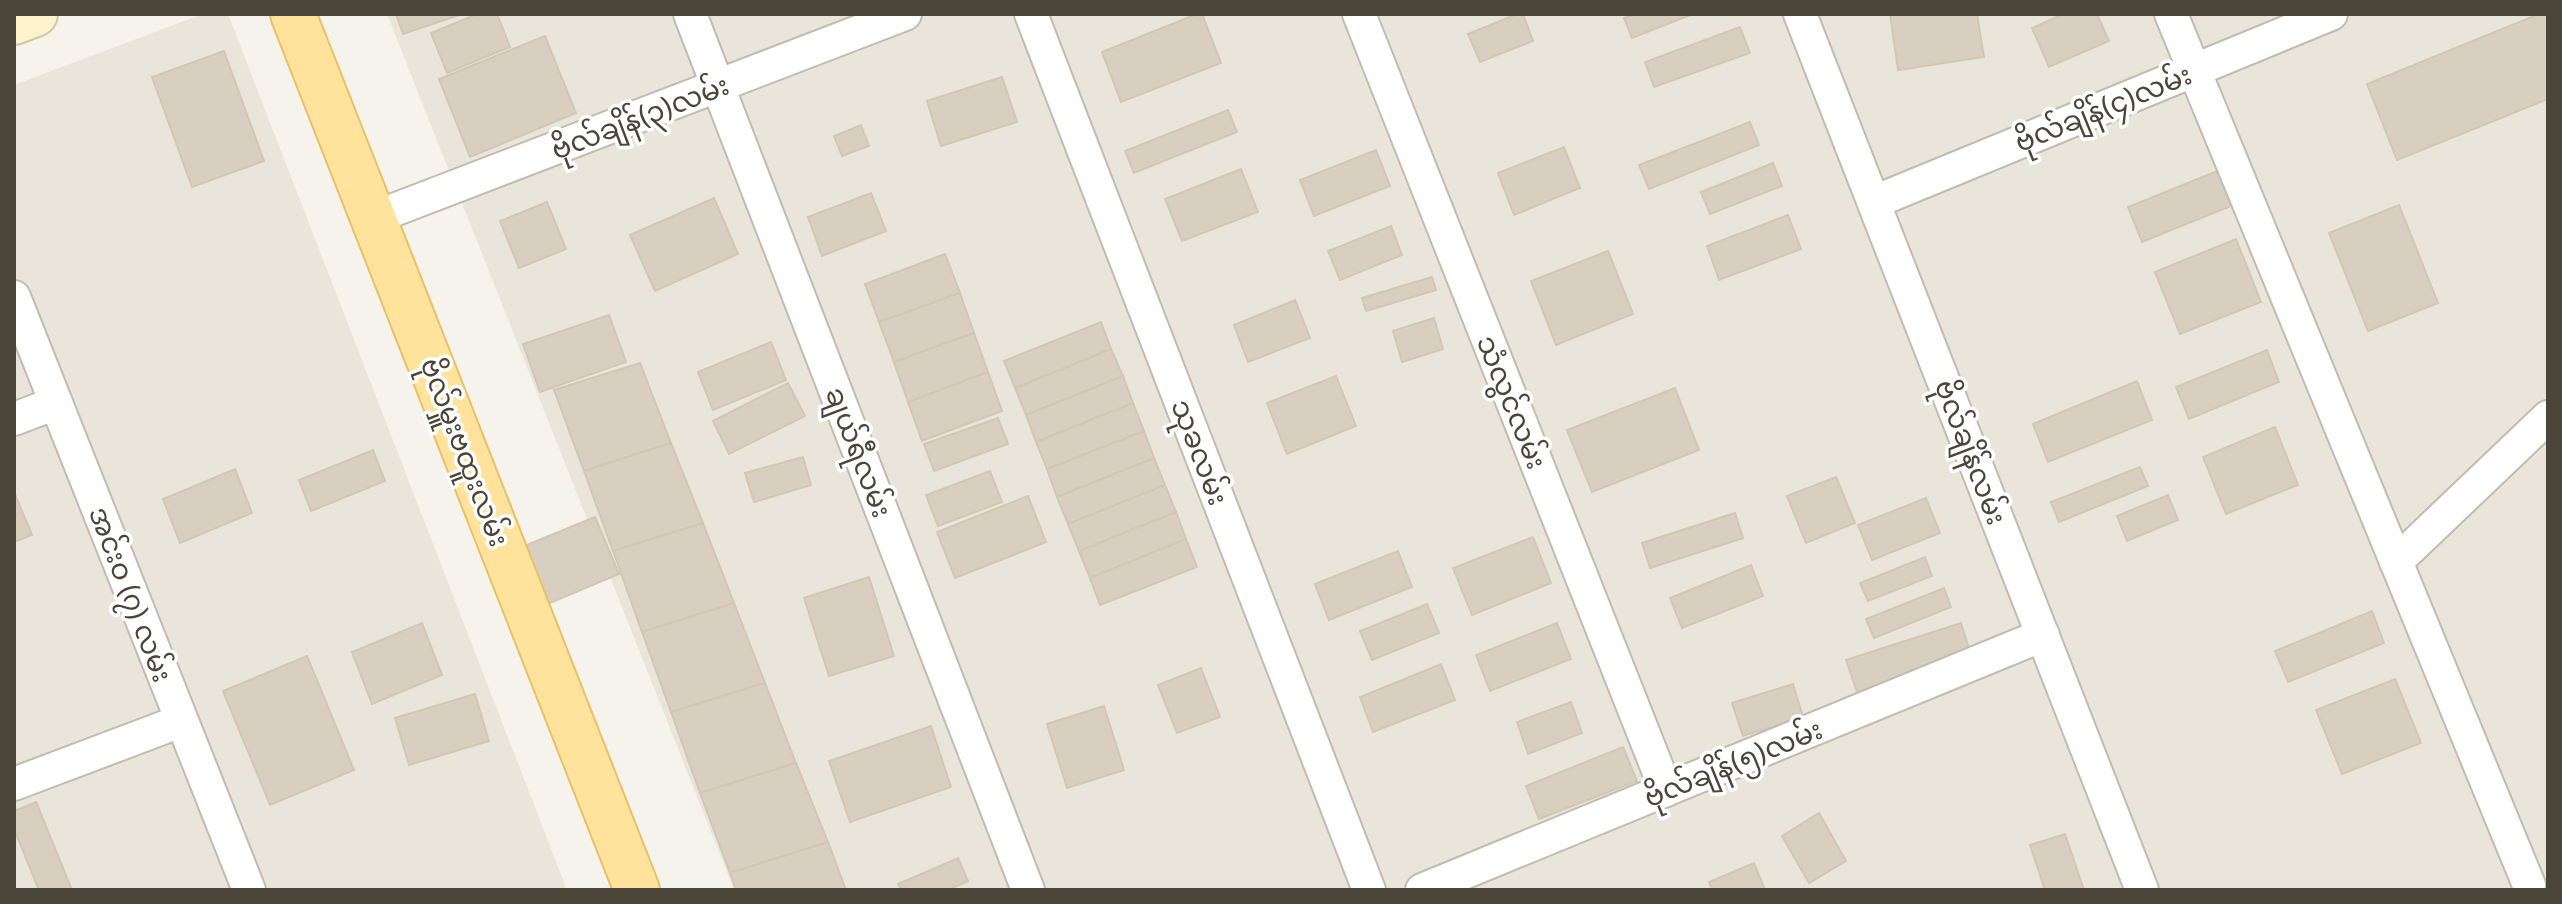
<svg xmlns="http://www.w3.org/2000/svg" width="2562" height="904" viewBox="0 0 2562 904" font-family="Cabin,'Noto Sans Myanmar',sans-serif">
<rect width="100%" height="100%" fill="#f6f3ec"/>
<!-- residential -->
<g fill="#eae5da">
<polygon points="203,14 228,14 567,890 14,890 14,85"/>
<polygon points="387,14 2548,14 2548,890 734,890"/>
</g>
<!-- building -->
<g fill="#d8cfc1" stroke="#d3c7b4" stroke-width="2">
<polygon points="396,14 462,14 403,34"/>
<polygon points="477,14 497,14 510,47 447,73 431,33"/>
<polygon points="1197,14 1202,14 1221,63 1121,102 1102,52"/>
<polygon points="1517,14 1523,14 1533,41 1480,62 1468,34"/>
<polygon points="1635,14 1693,14 1632,38 1624,18"/>
<polygon points="1890,14 1977,14 1984,57 1898,70"/>
<polygon points="2063,14 2097,14 2109,41 2049,67 2032,28"/>
<polygon points="2539,14 2548,14 2548,99 2397,160 2367,84"/>
<polygon points="1740,27 1750,53 1654,87 1645,62"/>
<polygon points="545,36 576,113 470,157 439,79"/>
<polygon points="224,51 264,161 192,187 152,77"/>
<polygon points="1002,77 1017,122 941,146 927,101"/>
<polygon points="1228,110 1237,132 1134,173 1125,151"/>
<polygon points="1750,122 1759,145 1649,189 1639,165"/>
<polygon points="861,125 869,146 842,156 834,136"/>
<polygon points="1564,147 1580,188 1514,215 1498,173"/>
<polygon points="1376,150 1390,186 1314,216 1300,180"/>
<polygon points="1773,163 1782,186 1710,214 1701,192"/>
<polygon points="2227,167 2241,202 2142,242 2128,207"/>
<polygon points="1241,169 1258,212 1182,241 1165,199"/>
<polygon points="871,193 886,231 822,256 808,217"/>
<polygon points="714,198 738,254 655,291 630,235"/>
<polygon points="547,202 566,249 519,268 500,221"/>
<polygon points="2399,205 2438,303 2368,331 2329,233"/>
<polygon points="1788,215 1801,249 1719,280 1707,246"/>
<polygon points="1391,226 1402,255 1340,280 1328,251"/>
<polygon points="2236,239 2261,302 2180,334 2155,272"/>
<polygon points="1608,251 1633,314 1556,345 1531,281"/>
<polygon points="945,254 960,293 879,322 865,284"/>
<polygon points="1432,277 1436,290 1366,311 1362,298"/>
<polygon points="960,293 974,333 894,362 879,322"/>
<polygon points="1295,300 1310,338 1248,362 1234,325"/>
<polygon points="609,315 626,362 540,392 523,344"/>
<polygon points="1434,318 1443,349 1402,362 1393,331"/>
<polygon points="1101,322 1111,349 1015,388 1004,361"/>
<polygon points="974,333 988,372 908,402 894,362"/>
<polygon points="771,342 786,380 713,410 698,372"/>
<polygon points="1111,349 1123,376 1026,415 1015,388"/>
<polygon points="2267,350 2279,382 2189,419 2176,387"/>
<polygon points="640,363 671,443 584,471 554,390"/>
<polygon points="988,372 1002,411 922,441 908,402"/>
<polygon points="1123,376 1133,403 1036,442 1026,415"/>
<polygon points="1336,376 1356,426 1287,454 1267,403"/>
<polygon points="2137,381 2152,420 2048,462 2033,424"/>
<polygon points="788,383 805,416 729,454 713,421"/>
<polygon points="1675,388 1699,450 1592,492 1567,430"/>
<polygon points="1133,403 1144,431 1047,469 1036,442"/>
<polygon points="998,418 1008,444 934,471 924,444"/>
<polygon points="2275,427 2298,485 2226,514 2203,457"/>
<polygon points="1144,431 1154,458 1057,497 1047,469"/>
<polygon points="671,443 703,523 613,551 584,471"/>
<polygon points="373,450 385,481 311,511 299,480"/>
<polygon points="803,457 811,485 754,502 745,473"/>
<polygon points="1154,458 1165,485 1068,524 1057,497"/>
<polygon points="2140,467 2148,486 2059,522 2051,502"/>
<polygon points="235,469 252,513 180,543 163,499"/>
<polygon points="990,471 1002,502 938,526 926,495"/>
<polygon points="1836,477 1855,523 1806,543 1787,496"/>
<polygon points="1165,485 1176,512 1079,551 1068,524"/>
<polygon points="14,492 32,535 14,542"/>
<polygon points="2168,495 2178,520 2127,541 2117,516"/>
<polygon points="1028,496 1046,542 955,578 937,532"/>
<polygon points="1926,498 1940,533 1872,560 1858,525"/>
<polygon points="1176,512 1186,539 1090,578 1079,551"/>
<polygon points="1735,513 1743,538 1650,568 1642,543"/>
<polygon points="595,517 619,574 531,611 507,553"/>
<polygon points="703,523 734,603 642,632 613,551"/>
<polygon points="1533,537 1551,583 1472,615 1453,568"/>
<polygon points="1186,539 1197,567 1100,605 1090,578"/>
<polygon points="1398,551 1412,587 1329,620 1315,584"/>
<polygon points="1925,557 1932,576 1868,601 1860,583"/>
<polygon points="1751,565 1763,596 1682,628 1670,598"/>
<polygon points="869,577 894,656 829,676 804,598"/>
<polygon points="1944,588 1951,607 1874,638 1866,619"/>
<polygon points="734,603 765,683 671,712 642,632"/>
<polygon points="1427,604 1439,633 1372,660 1360,631"/>
<polygon points="2372,611 2384,643 2288,682 2275,651"/>
<polygon points="422,623 442,675 372,704 352,652"/>
<polygon points="1557,623 1571,659 1490,691 1476,655"/>
<polygon points="1961,623 1971,655 1857,692 1846,660"/>
<polygon points="307,656 354,770 270,805 223,691"/>
<polygon points="1441,664 1455,700 1373,732 1360,697"/>
<polygon points="1201,668 1220,717 1177,733 1158,685"/>
<polygon points="2395,679 2421,743 2342,774 2316,710"/>
<polygon points="765,683 796,763 700,793 671,712"/>
<polygon points="1793,684 1803,717 1743,736 1732,703"/>
<polygon points="475,694 489,741 409,765 395,718"/>
<polygon points="1571,702 1582,733 1528,754 1517,722"/>
<polygon points="1104,706 1124,770 1067,788 1047,724"/>
<polygon points="931,726 951,787 850,822 829,761"/>
<polygon points="1623,747 1637,781 1539,819 1526,786"/>
<polygon points="796,763 828,842 730,873 700,793"/>
<polygon points="36,802 72,890 39,890 14,829 14,811"/>
<polygon points="1819,813 1846,861 1809,883 1782,836"/>
<polygon points="2065,834 2084,890 2045,890 2030,845"/>
<polygon points="828,842 846,890 736,890 730,873"/>
<polygon points="958,858 968,881 948,890 901,890 898,884"/>
<polygon points="1754,863 1765,890 1712,890 1709,882"/>
</g>
<g fill="none" stroke-linecap="round" stroke-linejoin="round">
<!-- street casing -->
<g stroke="#c2bbae" stroke-width="36">
<g id="street">
<polyline points="690,14 1028,890"/>
<polyline points="1031,14 1369,890"/>
<polyline points="1359,14 1666,790"/>
<polyline points="1800,14 2142,890"/>
<polyline points="2171,14 2529,885"/>
<polyline points="1874,202 2331,14"/>
<polyline points="373,218 905,14"/>
<polyline points="14,297 249,890"/>
<polyline points="14,419 56,403"/>
<polyline points="2396,562 2548,417"/>
<polyline points="14,784 181,721"/>
<polyline points="1422,890 2043,635"/>
</g>
</g>
<!-- secondary casing -->
<g stroke="#d6c79b" stroke-width="48">
<polyline id="secondary" points="14,22 35,14"/>
</g>
<!-- primary casing -->
<g stroke="#e6c16a" stroke-width="48">
<polyline id="primary" points="293,14 637,890"/>
</g>
<!-- street -->
<use href="#street" stroke="#fff" stroke-width="32"/>
<!-- secondary -->
<use href="#secondary" stroke="#fff3cd" stroke-width="44"/>
<!-- primary -->
<use href="#primary" stroke="#ffe39c" stroke-width="44"/>
</g>
<g text-anchor="middle" dominant-baseline="central" stroke-width="7" stroke-linejoin="round" paint-order="stroke">
<!-- street labels -->
<g font-size="28" fill="#4b4439" stroke="#fff">
<text transform="translate(2103 108) rotate(-22)">ဗိုလ်ချိန်(၄)လမ်း</text>
<text transform="translate(640 117) rotate(-21)">ဗိုလ်ချိန်(၃)လမ်း</text>
<text transform="translate(1512 402) rotate(68)">သံလွင်လမ်း</text>
<text transform="translate(465 452) rotate(69)">ဗိုလ်မှူးဗထူးလမ်း</text>
<text transform="translate(859 452) rotate(69)">ချယ်ရီလမ်း</text>
<text transform="translate(1200 452) rotate(69)">သုခလမ်း</text>
<text transform="translate(1971 452) rotate(69)">ဗိုလ်ချိန်လမ်း</text>
<text transform="translate(131 594) rotate(69)">အင်းဝ (၇) လမ်း</text>
<text transform="translate(1733 763) rotate(-22)">ဗိုလ်ချိန်(၅)လမ်း</text>
</g>
</g>
<!-- border -->
<rect width="2562" height="904" fill="none" stroke="#4b4439" stroke-width="32"/>
</svg>
